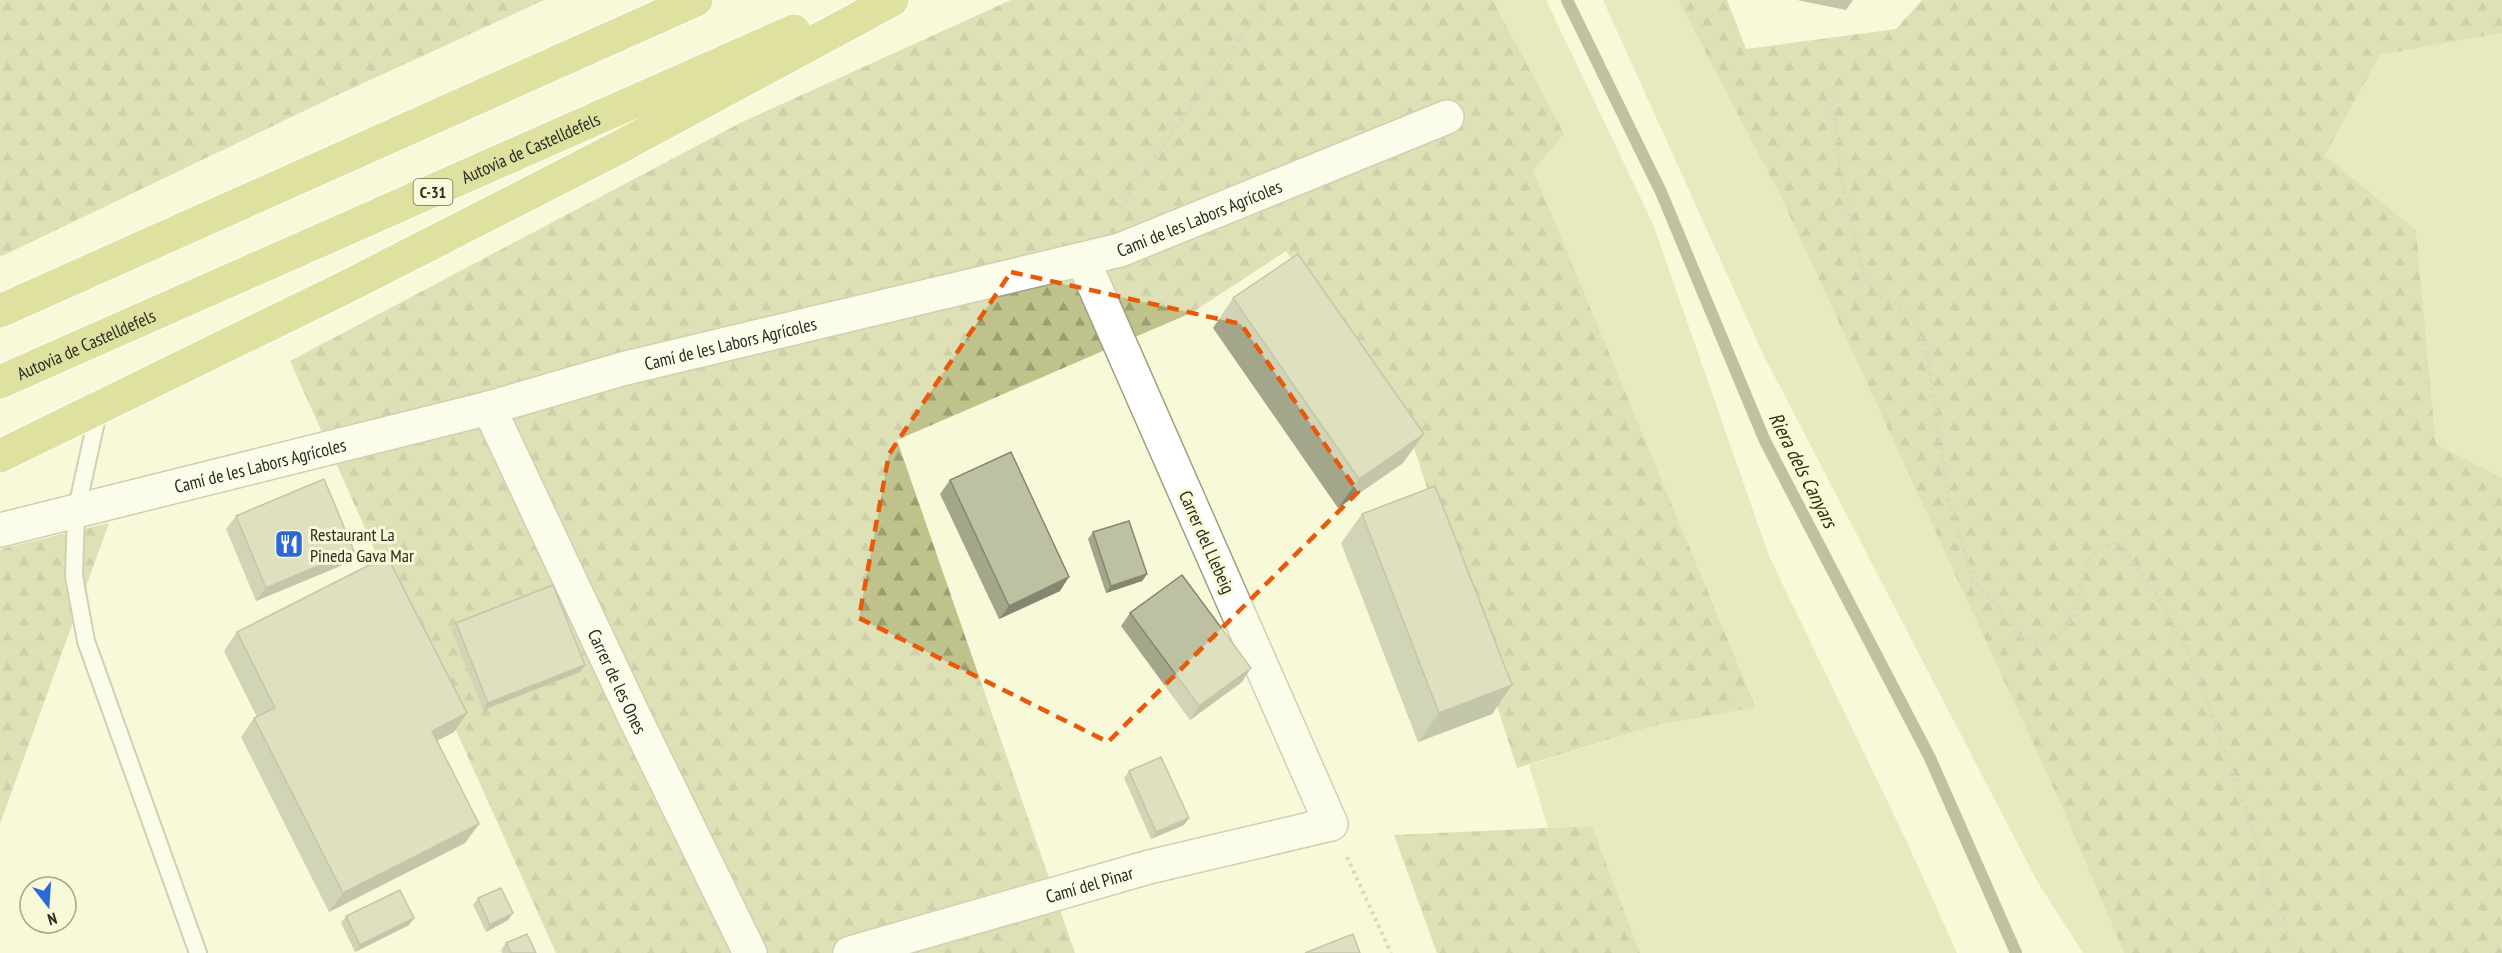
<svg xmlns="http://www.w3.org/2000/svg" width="2502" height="953" viewBox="0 0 2502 953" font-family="'PT Sans Narrow',sans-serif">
<defs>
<pattern id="forest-firs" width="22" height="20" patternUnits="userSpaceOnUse" patternTransform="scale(1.5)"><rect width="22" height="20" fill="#bfc28b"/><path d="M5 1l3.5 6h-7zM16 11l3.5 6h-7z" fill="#9b9e71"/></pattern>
</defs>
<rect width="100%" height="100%" fill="#f7f9d8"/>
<!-- green -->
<g fill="#d2d6a0">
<polygon points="1493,0 1546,0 1653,224 1769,556 1906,840 1957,953 1640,953 1592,826 1548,828 1529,765 1657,725 1756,706 1532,169 1561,129"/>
<polygon points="1603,0 1678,0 1781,197 2058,798 2124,953 2083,953 2037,881 1763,354"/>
<polygon points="2502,33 2502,478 2436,444 2416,230 2325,155 2380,55"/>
</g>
<!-- forest -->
<g fill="url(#forest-firs)">
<polygon points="0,0 544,0 333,97 0,257"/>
<polygon points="1011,0 1493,0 1564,134 1533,170 1756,707 1657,725 1517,768 1400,404 1286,251 1193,312 897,440 1075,953 556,953 290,361 740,123"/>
<polygon points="1678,0 1727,0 1746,49 1896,29 1922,0 2502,0 2502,33 2380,55 2325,155 2416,230 2436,444 2502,478 2502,953 2124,953 2058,798 1781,197"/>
<polygon points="109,523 0,824 0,549"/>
<polygon points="1592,826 1640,953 1437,953 1394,835"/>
</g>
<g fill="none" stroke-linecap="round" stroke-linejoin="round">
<!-- stream -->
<polyline stroke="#7b7e54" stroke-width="12" points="1567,0 1661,192 1765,441 1930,758 2016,953"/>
<!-- service casing -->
<g stroke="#9da081" stroke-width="20">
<polyline id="service" points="99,408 76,512 74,576 86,641 198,953"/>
</g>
<!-- minor casing -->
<g stroke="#9da081" stroke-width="36">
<g id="minor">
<path id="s1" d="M489,408L634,716L750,953"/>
<path id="s2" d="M0,530L489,408L622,369L1120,250L1447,117"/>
<path id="s3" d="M850,953L1149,867L1331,824L1083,260"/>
</g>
</g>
<!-- trunk casing -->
<g stroke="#fff" stroke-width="36">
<g id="trunk">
<polyline points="0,311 696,0"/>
<path id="s4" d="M0,382L794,31"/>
<polyline points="0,456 348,286 616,149 892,0"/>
</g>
</g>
<!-- path -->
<g stroke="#b1b399" stroke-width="4" stroke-dasharray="3 4.5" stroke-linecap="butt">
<path d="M1831,95L1842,178L1860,262L1872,290L1908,312L1926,347L1948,497L1973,580L2022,637L2053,644C2060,635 2070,624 2074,613C2087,576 2074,556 2119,542L2151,585L2194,664L2258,846L2265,896L2284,918L2289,953"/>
<polyline points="1120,207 1266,0"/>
<polyline points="1347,857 1391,953"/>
</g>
<!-- service -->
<use href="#service" stroke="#fff" stroke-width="16"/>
<!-- minor -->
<use href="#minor" stroke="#fff" stroke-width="33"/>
<!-- trunk -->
<use href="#trunk" stroke="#c0c45c" stroke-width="33"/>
</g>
<!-- wall -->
<g fill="#a3a68a">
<polygon points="1233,298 1403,463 1338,508 1213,328"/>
<polygon points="950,480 1060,591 999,619 940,494"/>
<polygon points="1362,514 1512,685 1492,714 1418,742 1341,543"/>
<polygon points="236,516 345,564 256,601 226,529"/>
<polygon points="1093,532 1147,574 1142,581 1106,593 1088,539"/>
<polygon points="1130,613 1242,682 1190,720 1121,626"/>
<polygon points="456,623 585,665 580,672 483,710 451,630"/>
<polygon points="237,632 467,713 454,732 437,741 479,824 465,843 329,912 241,737 254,718 257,717 224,651"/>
<polygon points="1129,771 1184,825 1151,839 1124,778"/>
<polygon points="478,898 513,913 508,920 486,932 473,905"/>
<polygon points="346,916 409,925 355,952 341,923"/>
<polygon points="506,943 536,953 502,953 501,950"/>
</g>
<!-- shaded-wall -->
<g fill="#858771">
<polygon points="1797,0 1853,0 1846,10"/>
<polygon points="1424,434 1403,463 1338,508 1359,479"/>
<polygon points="354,551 345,564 256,601 266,588"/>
<polygon points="1147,574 1142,581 1106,593 1111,586"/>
<polygon points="1069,577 1060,591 999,619 1009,606"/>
<polygon points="585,665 580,672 483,710 488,703"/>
<polygon points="1251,668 1242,682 1190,720 1199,706"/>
<polygon points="1512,685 1492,714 1418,742 1439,713"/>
<polygon points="467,713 454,732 418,750 432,731"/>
<polygon points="1189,818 1184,825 1151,839 1156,832"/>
<polygon points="479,824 465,843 329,912 343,893"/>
<polygon points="513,913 508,920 486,932 490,925"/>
<polygon points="414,918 409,925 355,952 360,945"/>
</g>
<!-- building -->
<g fill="#bec1a1" stroke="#858771" stroke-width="1.5">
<polygon points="1298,254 1424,434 1359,479 1233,298"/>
<polygon points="1011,452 1069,577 1009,606 950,480"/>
<polygon points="324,479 354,551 266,588 236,516"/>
<polygon points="1435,486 1512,685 1439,713 1362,514"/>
<polygon points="1129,521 1147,574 1111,586 1093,532"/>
<polygon points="387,556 467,713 432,731 479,824 343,893 254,718 275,708 237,632"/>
<polygon points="1182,575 1251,668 1199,706 1130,613"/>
<polygon points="553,585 585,665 488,703 456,623"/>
<polygon points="1161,757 1189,818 1156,832 1129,771"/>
<polygon points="501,888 513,913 490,925 478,898"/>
<polygon points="400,890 414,918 360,945 346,916"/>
<polygon points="527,934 536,953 511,953 506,943"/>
<polygon points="1353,934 1360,953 1305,953"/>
</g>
<!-- marked area -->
<path d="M0 0H2502V953H0ZM1011,272L1241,324L1358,492L1108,742L859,618L889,454Z" fill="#f7f9d8" fill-opacity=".55" fill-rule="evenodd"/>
<path fill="none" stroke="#e8590c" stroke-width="4.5" stroke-dasharray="12 8" stroke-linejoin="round" d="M1011,272L1241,324L1358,492L1108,742L859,618L889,454Z"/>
<!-- icons -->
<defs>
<g id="restaurant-square" transform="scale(1.5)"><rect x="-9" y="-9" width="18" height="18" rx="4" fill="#2c69d7" stroke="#f7f9d8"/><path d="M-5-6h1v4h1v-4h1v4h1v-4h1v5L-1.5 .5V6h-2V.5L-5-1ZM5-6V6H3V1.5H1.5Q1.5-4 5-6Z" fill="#fff"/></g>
</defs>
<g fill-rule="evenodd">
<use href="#restaurant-square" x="289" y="544"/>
</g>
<g text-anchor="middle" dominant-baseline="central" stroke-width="6" stroke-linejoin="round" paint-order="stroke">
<!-- shield labels -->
<rect fill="#f7f9d8" stroke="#686a57" stroke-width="1.5" x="413.5" y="179" width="39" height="26" rx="4.5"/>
<g font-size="16" font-weight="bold" fill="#2b2c20">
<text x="433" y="192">C-31</text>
</g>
<!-- street labels -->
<g font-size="18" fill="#2b2c20" stroke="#f7f9d8">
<text stroke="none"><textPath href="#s4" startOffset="580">Autovia de Castelldefels</textPath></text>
<text stroke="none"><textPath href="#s2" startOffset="1240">Camí de les Labors Agrícoles</textPath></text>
<text stroke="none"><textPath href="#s2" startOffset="754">Camí de les Labors Agrícoles</textPath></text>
<text stroke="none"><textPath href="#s4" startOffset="94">Autovia de Castelldefels</textPath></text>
<text stroke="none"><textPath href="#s2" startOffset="268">Camí de les Labors Agrícoles</textPath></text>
<text transform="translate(1207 542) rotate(66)">Carrer del Llebeig</text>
<text stroke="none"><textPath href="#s1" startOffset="302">Carrer de les Ones</textPath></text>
<text stroke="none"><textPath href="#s3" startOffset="249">Camí del Pinar</textPath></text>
</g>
<!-- poi labels -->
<g font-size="18" fill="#2b2c20" stroke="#f7f9d8" text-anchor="start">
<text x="310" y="534">Restaurant La<tspan x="310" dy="21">Pineda Gava Mar</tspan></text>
</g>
<!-- water labels -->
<g font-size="20" font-style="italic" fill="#2e2f02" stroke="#f7f9d8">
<text transform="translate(1803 470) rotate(63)">Riera dels Canyars</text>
</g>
</g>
<!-- north arrow -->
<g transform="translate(48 905) rotate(163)"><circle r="28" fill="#f7f9d8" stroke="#a5a78e" stroke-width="1.5"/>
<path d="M0-4.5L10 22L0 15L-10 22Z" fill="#2c69d7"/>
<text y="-9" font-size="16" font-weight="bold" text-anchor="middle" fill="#2b2c20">N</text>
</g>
</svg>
